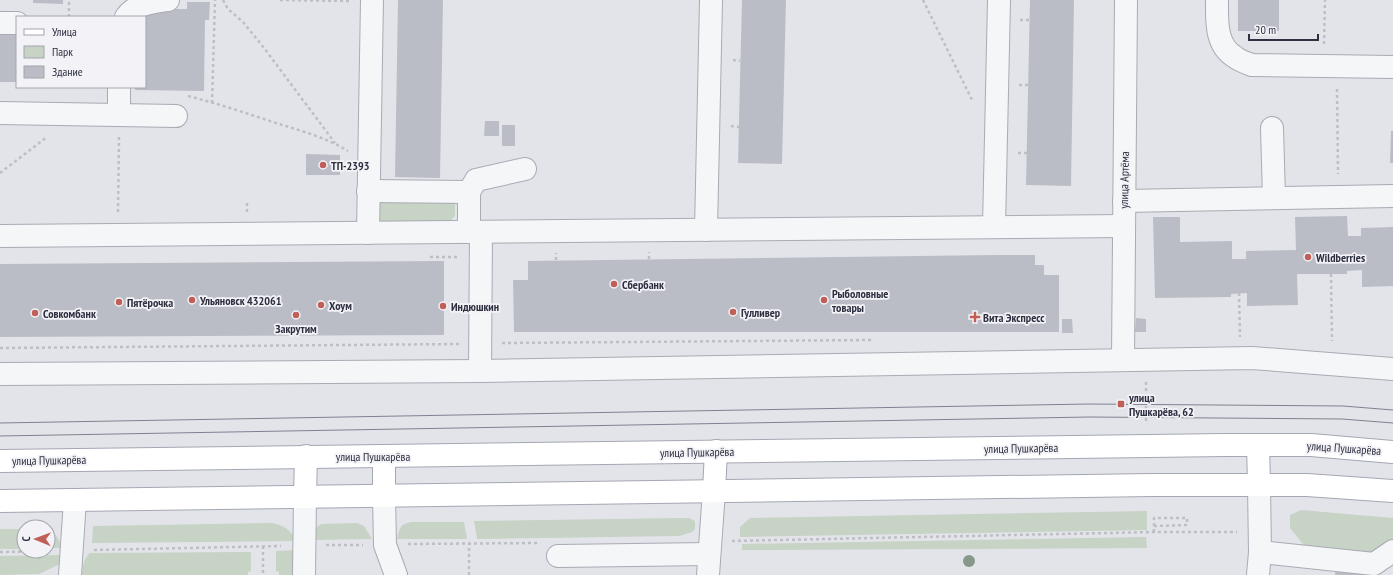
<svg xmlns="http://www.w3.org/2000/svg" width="1393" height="575" viewBox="0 0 1393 575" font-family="'PT Sans Narrow',sans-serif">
<rect width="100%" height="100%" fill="#e3e4ea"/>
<!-- green -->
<g fill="#c6d3c5">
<polygon points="376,200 452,201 455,205 455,216 448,223 381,222 378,221"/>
<polygon points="1301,510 1393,518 1393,545 1374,557 1307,549 1290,528 1290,515"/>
<polygon points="1147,511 1147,530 740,537 740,527 750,518"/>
<polygon points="684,518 689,518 695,521 695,529 692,532 679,536 477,539 474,521"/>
<path d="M411,522H464L467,539H397C399,529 400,524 411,522Z"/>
<path d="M270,523C282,524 291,530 297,541L92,543L93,526Z"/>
<polygon points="357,523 364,526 372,539 311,540 312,531 321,524"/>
<rect x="0" y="529" width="24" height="20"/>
<path d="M48,529C55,532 61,541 61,548H48Z"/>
<polygon points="1146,537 1147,548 742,550 742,544"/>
<polygon points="298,550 298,575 279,575 279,572 276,571 276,551"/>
<path d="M251,552V571L248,572V575H82C83,565 83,560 90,553Z"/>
<polygon points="63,555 62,563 39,574 0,575 0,556"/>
</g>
<!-- building -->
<g fill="#bbbdc6">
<polygon points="33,0 63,0 63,4 33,3"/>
<polygon points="398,0 443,0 440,178 395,177"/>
<polygon points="742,0 786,0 782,164 738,163"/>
<polygon points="1030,0 1074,0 1071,186 1026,185"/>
<rect x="1238" y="0" width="41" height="31"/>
<polygon points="187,2 210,2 209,20 205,20 204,91 135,90 135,87 145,87 145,17 143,17 149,9 187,9"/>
<rect x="0" y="30" width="17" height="52"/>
<polygon points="485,121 499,121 499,136 484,136"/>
<rect x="502" y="125" width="13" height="21"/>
<polygon points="1391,131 1393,131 1393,163 1390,163"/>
<polygon points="306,154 340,155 340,175 306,175"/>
<polygon points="1347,216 1348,236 1361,236 1361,228 1393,227 1393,286 1362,287 1362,270 1347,271 1347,274 1297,274 1298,305 1247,306 1247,293 1231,294 1231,297 1155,298 1153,217 1180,217 1180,242 1232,241 1232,259 1246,259 1246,251 1296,250 1295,217"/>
<polygon points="995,255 1035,255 1035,265 1044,265 1044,275 1059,275 1059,332 514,332 513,280 528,280 528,261"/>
<polygon points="444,261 444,335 0,337 0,264"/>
<polygon points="1136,318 1146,319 1146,332 1135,332"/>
<polygon points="1062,319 1072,319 1073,333 1062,333"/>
<polygon points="1336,564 1365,566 1364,575 1335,575"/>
</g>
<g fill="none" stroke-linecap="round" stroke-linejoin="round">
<!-- minor casing -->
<g stroke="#a9aab4" stroke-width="24">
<g id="minor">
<path d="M1217,0C1217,20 1215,45 1235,57C1240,61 1246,63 1252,65L1393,67"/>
<path d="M126,17C135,4 153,2 168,0"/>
<polyline points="0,23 17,23"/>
<polyline points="0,113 176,116"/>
<polyline points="119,115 119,87"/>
<polyline points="1272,128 1274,198"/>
<polyline points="368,191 469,192"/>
<polyline points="1124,201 1393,196"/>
<polyline points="994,227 999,0"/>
<polyline points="706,230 711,0"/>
<polyline points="469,232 469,192 476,180 525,169"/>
<polyline points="368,233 372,0"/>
<polyline points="0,236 1124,226"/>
<polyline points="1123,359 1126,0"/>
<polyline points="480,371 481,232"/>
<polyline points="0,374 480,371 1252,358 1393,369"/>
<polyline points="384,496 385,545 396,575"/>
<polyline points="1260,552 1374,564 1393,551"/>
<polyline points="558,556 709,554"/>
<polyline points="70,575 75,500"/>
<polyline points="304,575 305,497"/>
<polyline points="708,575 714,491"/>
<polyline points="1258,575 1260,552 1259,485"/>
</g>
</g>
<!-- major casing -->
<g stroke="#a4a7b4" stroke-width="24">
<g id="major">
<polyline points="1258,445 1259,485"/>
<polyline points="0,461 1225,445 1311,445 1393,452"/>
<polyline points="714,491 716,451"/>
<polyline points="384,496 384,456"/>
<polyline points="305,497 306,456"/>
<polyline points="0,501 1153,485 1307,485 1393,491"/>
</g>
</g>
<!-- path -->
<g stroke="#bdbfc4" stroke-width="2.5" stroke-dasharray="3 3" stroke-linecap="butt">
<polyline points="223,0 228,9 243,22 264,48 335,143"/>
<polyline points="280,0 350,1"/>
<polyline points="923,0 973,102"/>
<polyline points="69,17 69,0"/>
<polyline points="1020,20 1029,20"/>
<polyline points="1324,44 1325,0"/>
<polyline points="733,60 740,61"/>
<polyline points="1019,85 1028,85"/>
<polyline points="1337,89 1338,174"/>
<path d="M188,96C219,104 249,114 279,124C302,131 327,138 348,151"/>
<polyline points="212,103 215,0"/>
<polyline points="731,126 739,127"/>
<polyline points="1018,153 1027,153"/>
<polyline points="0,173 47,137"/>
<polyline points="247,203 247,212"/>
<polyline points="118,212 119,137"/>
<polyline points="430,257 459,257"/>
<polyline points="649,259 649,252"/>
<polyline points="556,260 556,253"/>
<polyline points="1331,274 1332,341"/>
<polyline points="1239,293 1240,337"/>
<polyline points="502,343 873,340"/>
<polyline points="0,348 459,344"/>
<polyline points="1146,382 1146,420 1147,424"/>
<polyline points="1154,526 1187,525 1187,518 1154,518 1154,532"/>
<polyline points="732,541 1154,532 1237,532"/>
<polyline points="408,544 539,543"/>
<polyline points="326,545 363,545"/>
<polyline points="263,546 263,575"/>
<polyline points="94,550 281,546"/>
<polyline points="0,552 49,551"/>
<polyline points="469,575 469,544"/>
</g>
<!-- minor -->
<use href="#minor" stroke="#f5f6f8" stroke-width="22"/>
<!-- major -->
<use href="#major" stroke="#fff" stroke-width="22"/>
<!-- tram -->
<g stroke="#7e8192" stroke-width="1">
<polyline points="0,423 1089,404 1343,406 1393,410"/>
<polyline points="0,436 1090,417 1342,419 1393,423"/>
</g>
</g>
<!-- trees -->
<circle fill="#87988a" cx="969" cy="561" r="6"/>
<!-- markers -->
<g fill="#c05e57" stroke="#f3f3f7" stroke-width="1.5">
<circle cx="323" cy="165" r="4"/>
<circle cx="1308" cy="257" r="4"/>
<circle cx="614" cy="284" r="4"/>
<circle cx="192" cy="300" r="4"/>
<circle cx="824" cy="300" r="4"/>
<circle cx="119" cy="302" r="4"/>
<circle cx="321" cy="305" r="4"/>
<circle cx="443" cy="306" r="4"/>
<circle cx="733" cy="312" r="4"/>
<circle cx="35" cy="313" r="4"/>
<circle cx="296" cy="315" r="4"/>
<path d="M973 311h4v4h4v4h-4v4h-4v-4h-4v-4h4z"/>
<rect x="1117" y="400" width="8" height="8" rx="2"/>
</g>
<g text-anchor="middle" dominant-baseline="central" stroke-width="3.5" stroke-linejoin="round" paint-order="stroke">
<!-- poi labels -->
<g font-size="12" font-weight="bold" fill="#2d3040" stroke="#f3f3f7" text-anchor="start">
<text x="331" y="165">ТП-2393</text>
<text x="1316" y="257">Wildberries</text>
<text x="622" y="284">Сбербанк</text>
<text x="832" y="293">Рыболовные<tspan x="832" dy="14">товары</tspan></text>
<text x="200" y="300">Ульяновск 432061</text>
<text x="127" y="302">Пятёрочка</text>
<text x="329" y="305">Хоум</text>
<text x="451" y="306">Индюшкин</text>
<text x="741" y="312">Гулливер</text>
<text x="43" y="313">Совкомбанк</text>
<text x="983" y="317">Вита Экспресс</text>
<text x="296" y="328" text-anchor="middle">Закрутим</text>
<text x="1129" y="397">улица<tspan x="1129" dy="14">Пушкарёва, 62</tspan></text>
</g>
<!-- street labels -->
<g font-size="12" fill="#2d3040" stroke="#f3f3f7">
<text transform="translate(1124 180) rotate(-89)">улица Артёма</text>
<text transform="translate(1021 448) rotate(-1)">улица Пушкарёва</text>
<text transform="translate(1344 448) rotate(4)">улица Пушкарёва</text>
<text transform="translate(697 452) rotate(-1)">улица Пушкарёва</text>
<text x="373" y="456">улица Пушкарёва</text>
<text transform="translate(49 460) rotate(-1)">улица Пушкарёва</text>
</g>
</g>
<!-- legend -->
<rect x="16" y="16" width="130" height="72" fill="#f3f3f7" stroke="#a4a5ae"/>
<rect x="24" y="29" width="20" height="6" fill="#ffffff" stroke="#a4a5ae"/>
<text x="52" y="36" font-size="12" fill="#2d3040">Улица</text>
<rect x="24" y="46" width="20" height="12" fill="#c6d3c5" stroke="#a4a5ae"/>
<text x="52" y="56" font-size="12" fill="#2d3040">Парк</text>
<rect x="24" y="66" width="20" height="12" fill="#bbbdc6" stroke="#a4a5ae"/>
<text x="52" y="76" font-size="12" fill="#2d3040">Здание</text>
<!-- north arrow -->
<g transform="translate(36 539) rotate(271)"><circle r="19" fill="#f3f3f7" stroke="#a4a5ae"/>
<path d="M0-3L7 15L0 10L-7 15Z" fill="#c05e57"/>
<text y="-6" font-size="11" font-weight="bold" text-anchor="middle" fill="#2d3040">С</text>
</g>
<!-- scale -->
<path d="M1249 34v6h69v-6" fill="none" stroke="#2d3040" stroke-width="2"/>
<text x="1255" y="34" font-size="12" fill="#2d3040" stroke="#f3f3f7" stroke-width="3" paint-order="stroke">20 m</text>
</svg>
